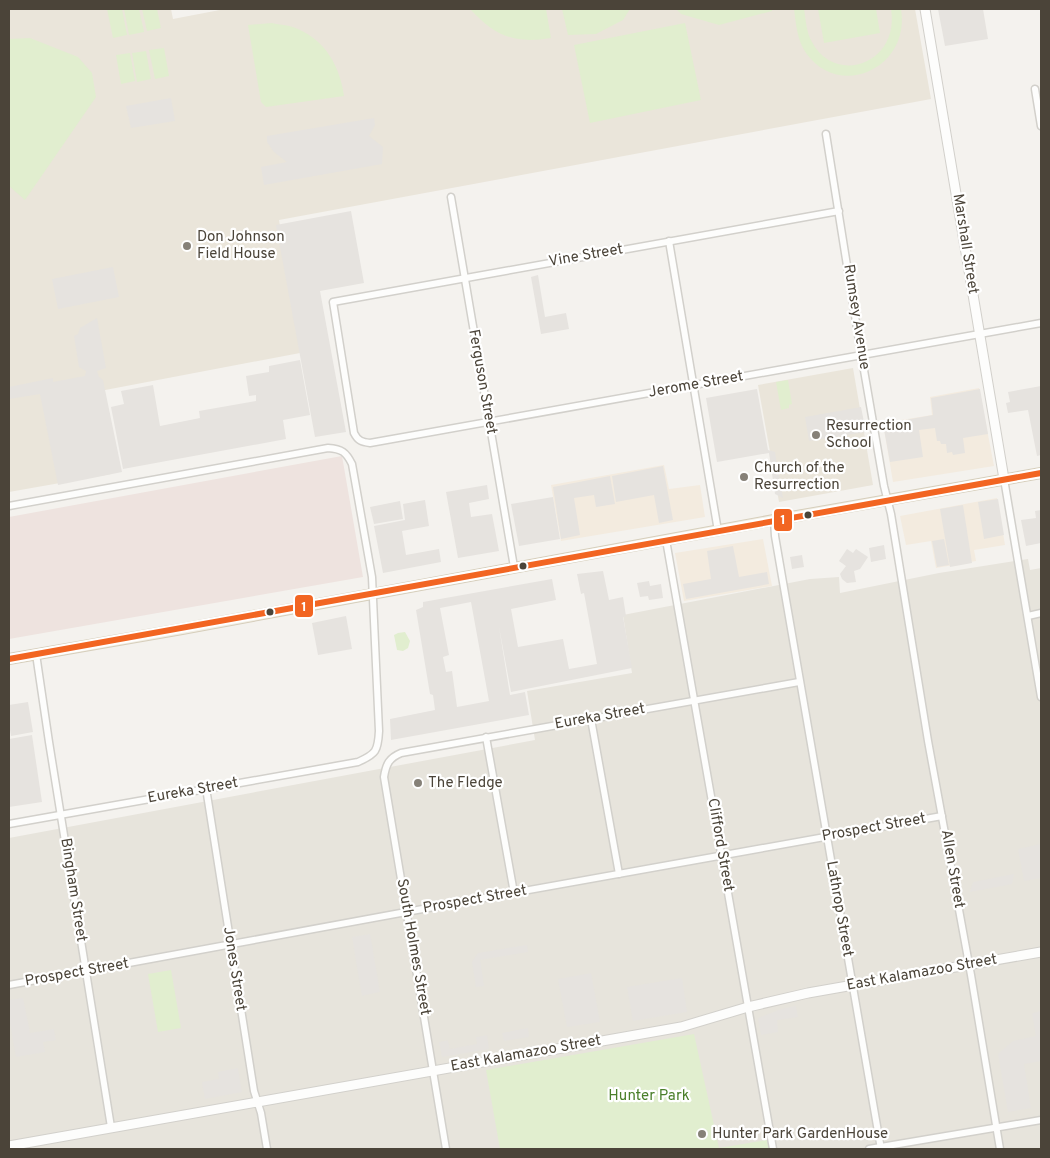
<svg xmlns="http://www.w3.org/2000/svg" width="1050" height="1158" viewBox="0 0 1050 1158" font-family="Overpass,sans-serif">
<rect width="100%" height="100%" fill="#f4f2ee"/>
<!-- residential -->
<polygon fill="#e7e4dc" points="1028,559 1030,570 1041,568 1041,1149 9,1149 9,838 535,740 527,691 632,673 623,615 810,579 839,577 840,593 939,573"/>
<!-- commercial -->
<g fill="#f3ebdf">
<polygon points="979,388 994,466 893,482 883,423 932,415 930,397"/>
<polygon points="664,465 669,489 700,485 705,517 561,541 551,485"/>
<polygon points="997,498 1005,545 974,550 976,561 936,568 931,541 906,545 900,516"/>
<polygon points="763,539 772,586 684,601 675,553"/>
</g>
<!-- education -->
<g fill="#eae5da">
<polygon points="9,9 171,9 173,19 225,9 915,9 931,99 279,220 300,353 100,391 111,474 9,492"/>
<polygon points="853,368 873,485 779,502 758,385"/>
</g>
<!-- medical -->
<polygon fill="#eee3df" points="342,456 363,577 9,639 9,517"/>
<!-- green -->
<g fill="#e1eecf">
<polygon points="107,9 122,9 127,35 113,38"/>
<polygon points="124,9 139,9 144,32 129,35"/>
<polygon points="142,9 157,9 161,28 147,31"/>
<path d="M470,9H546L551,38C514,44 495,36 470,9Z"/>
<polygon points="562,9 630,9 623,20 596,34 568,35"/>
<polygon points="676,9 772,9 772,11 719,25 681,14"/>
<path d="M794,9H804C806,20 806,32 812,42C835,86 900,64 891,9H901C911,67 840,101 806,53C797,40 796,24 794,9Z"/>
<polygon points="818,9 876,9 880,33 824,43"/>
<path d="M272,23C280,25 290,25 298,29C326,41 340,67 344,96L266,107L261,102L248,25Z"/>
<polygon points="685,23 701,100 590,123 574,45"/>
<polygon points="30,38 78,57 92,73 96,97 25,200 9,186 9,39"/>
<polygon points="164,48 169,76 155,79 149,50"/>
<polygon points="146,51 151,79 137,82 132,53"/>
<polygon points="130,53 135,81 121,84 116,55"/>
<polygon points="788,380 792,404 789,405 789,408 781,410 776,382"/>
<polygon points="405,632 410,641 408,648 403,651 397,650 394,635 398,633"/>
<polygon points="171,970 181,1028 158,1032 148,974"/>
<polygon points="694,1034 719,1148 767,1140 769,1149 500,1149 486,1070"/>
</g>
<!-- parking -->
<g fill="#e6e3df" fill-rule="evenodd">
<polygon points="938,9 983,9 988,39 945,46"/>
<polygon points="171,98 175,121 131,128 126,106"/>
<polygon points="374,118 375,125 369,136 383,147 382,164 264,185 261,167 287,162 274,152 267,142 267,136"/>
<polygon points="351,211 364,283 320,291 346,432 315,437 276,225"/>
<polygon points="113,267 119,297 58,309 52,279"/>
<polygon points="538,275 545,317 566,313 569,329 541,334 531,277"/>
<polygon points="97,318 106,368 97,371 99,377 103,380 122,472 58,485 40,394 9,399 9,387 53,378 53,382 85,376 86,371 79,367 74,336 78,334 80,328"/>
<polygon points="300,360 310,415 283,420 286,439 123,469 111,407 124,404 121,391 153,385 160,426 200,418 199,411 256,401 256,395 249,396 246,376 269,372 269,366"/>
<polygon points="1041,386 1041,455 1037,456 1028,410 1008,413 1006,403 1010,402 1008,392"/>
<polygon points="757,389 768,450 775,452 783,498 775,494 769,453 717,462 706,398"/>
<polygon points="980,389 988,434 963,438 965,453 953,455 952,452 947,453 946,444 941,444 940,441 937,441 935,428 919,430 923,457 890,462 883,424 933,415 931,398"/>
<polygon points="861,407 866,432 809,441 805,417"/>
<polygon points="663,466 673,520 659,523 654,495 616,502 612,476"/>
<polygon points="610,476 615,504 596,507 594,495 574,498 580,535 561,539 553,487"/>
<polygon points="487,485 489,499 469,503 471,517 492,514 499,551 458,558 446,492"/>
<polygon points="553,497 560,539 519,546 511,504"/>
<polygon points="998,499 1004,535 984,539 978,502"/>
<polygon points="425,500 429,526 402,531 406,555 439,549 441,562 383,573 374,526 405,520 403,504"/>
<polygon points="400,501 403,519 374,524 370,507"/>
<polygon points="963,505 972,563 950,567 940,509"/>
<polygon points="1041,510 1041,543 1026,546 1021,520 1036,518 1035,511"/>
<polygon points="944,539 949,565 937,567 932,541"/>
<polygon points="884,545 886,559 871,562 869,548"/>
<polygon points="733,546 739,577 767,572 769,584 686,599 683,584 711,579 707,551"/>
<polygon points="847,549 853,553 856,549 868,557 860,569 854,571 856,582 847,583 842,579 840,574 846,566 839,561"/>
<polygon points="802,555 804,567 792,569 790,557"/>
<path d="M603,571L609,600L623,597L626,616L623,617L632,668L511,692L499,627L510,695L525,692L529,715L391,740L390,719L435,710L433,695L430,694L416,610L423,607V602L552,579L556,600L511,609L518,647L563,639L569,669L597,664L584,593L581,594L577,574ZM471,602L489,701L457,707L452,671L446,672L443,657L449,655L440,608Z"/>
<polygon points="649,581 650,586 661,584 663,598 649,600 648,596 640,597 637,583"/>
<polygon points="346,616 352,649 318,655 312,623"/>
<polygon points="28,702 33,732 11,736 9,724 9,705"/>
<polygon points="32,735 42,802 9,807 9,739"/>
<polygon points="1041,844 1041,878 1024,881 1018,849"/>
<polygon points="1014,874 1012,884 970,892 973,882"/>
<polygon points="370,934 380,992 362,996 352,937"/>
<polygon points="527,945 528,952 480,960 484,986 476,987 472,962 478,953"/>
<polygon points="591,973 600,1022 567,1027 558,979"/>
<polygon points="682,978 687,1012 633,1021 627,987"/>
<polygon points="23,998 30,1033 54,1029 56,1040 43,1042 45,1052 16,1057 9,1018 9,1000"/>
<polygon points="1039,1002 1041,1002 1041,1061 1024,1064 1031,1108 1008,1112 998,1054 1013,1041 1036,1036 1032,1013 1041,1011"/>
<polygon points="796,1006 798,1017 777,1020 778,1032 761,1035 758,1018 781,1009"/>
<polygon points="528,1028 529,1037 504,1041 502,1033"/>
<polygon points="487,1035 489,1049 442,1057 439,1042 448,1040 450,1049 477,1044 476,1037"/>
<polygon points="238,1068 242,1092 205,1099 202,1082 219,1079 218,1072"/>
</g>
<g fill="none" stroke-linecap="round" stroke-linejoin="round">
<!-- minor casing -->
<g stroke="#d2d0cb" stroke-width="9">
<g id="minor">
<polyline points="1035,89 1041,126"/>
<polyline points="826,134 860,347 884,486 891,514 928,741 971,975 1000,1149"/>
<polyline points="451,197 514,567"/>
<path d="M839,211L333,302L354,433C358,441 362,442 370,443L1041,323"/>
<polyline points="669,241 718,531"/>
<polyline points="1004,479 1041,697"/>
<path d="M9,506L328,448C342,449 346,452 352,464L372,577L379,731C378,751 376,754 358,762L9,824"/>
<polyline points="774,520 775,536 881,1149"/>
<polyline points="666,540 773,1149"/>
<polyline points="1028,616 1041,613"/>
<polyline points="36,654 49,742 111,1127"/>
<polyline points="591,719 619,874"/>
<polyline points="486,737 514,893"/>
<polyline points="206,788 254,1091 261,1113 267,1149"/>
<polyline points="9,985 406,912 942,816"/>
<path d="M446,1149L384,777C386,764 389,758 401,753L799,682"/>
<polyline points="869,1149 1041,1120"/>
</g>
</g>
<!-- tertiary casing -->
<g stroke="#d2d0cb" stroke-width="11">
<g id="tertiary">
<polyline points="925,9 1004,479"/>
<polyline points="9,1146 681,1027 748,1007 808,993 1041,952"/>
</g>
</g>
<!-- primary casing -->
<g stroke="#d6cebb" stroke-width="12">
<polyline id="primary" points="9,659 182,629 774,520 1041,473"/>
</g>
<!-- minor -->
<use href="#minor" stroke="#fdfdfc" stroke-width="6"/>
<!-- tertiary -->
<use href="#tertiary" stroke="#fdfdfc" stroke-width="9"/>
<!-- primary -->
<use href="#primary" stroke="#f2efe6" stroke-width="10"/>
<!-- bus-1 casing -->
<g stroke="#fff" stroke-width="10">
<polyline id="bus-1" points="9,659 1041,473"/>
</g>
<!-- bus-1 -->
<use href="#bus-1" stroke="#f26522" stroke-width="6"/>
</g>
<!-- markers -->
<g fill="#868178" stroke="#fff" stroke-width="2">
<circle cx="187" cy="246" r="5"/>
<circle cx="816" cy="435" r="5"/>
<circle cx="744" cy="477" r="5"/>
<circle cx="418" cy="783" r="5"/>
<circle cx="702" cy="1134" r="5"/>
</g>
<g fill="#4b4439" stroke="#fff" stroke-width="2">
<circle cx="808" cy="515" r="4.5"/>
<circle cx="523" cy="566" r="4.5"/>
<circle cx="270" cy="612" r="4.5"/>
</g>
<g text-anchor="middle" dominant-baseline="central" stroke-width="4.5" stroke-linejoin="round" paint-order="stroke">
<!-- poi labels -->
<g font-size="15" fill="#4b4439" stroke="#fff" text-anchor="start">
<text x="197" y="237">Don Johnson<tspan x="197" dy="17">Field House</tspan></text>
<text x="826" y="426">Resurrection<tspan x="826" dy="17">School</tspan></text>
<text x="754" y="468">Church of the<tspan x="754" dy="17">Resurrection</tspan></text>
<text x="428" y="783">The Fledge</text>
<text x="712" y="1134">Hunter Park GardenHouse</text>
</g>
<!-- street labels -->
<g font-size="15" fill="#4b4439" stroke="#fff">
<text transform="translate(965 244) rotate(81)">Marshall Street</text>
<text transform="translate(586 256) rotate(-10)">Vine Street</text>
<text transform="translate(856 317) rotate(81)">Rumsey Avenue</text>
<text transform="translate(482 382) rotate(80)">Ferguson Street</text>
<text transform="translate(696 385) rotate(-10)">Jerome Street</text>
<text transform="translate(600 717) rotate(-10)">Eureka Street</text>
<text transform="translate(193 791) rotate(-10)">Eureka Street</text>
<text transform="translate(874 828) rotate(-10)">Prospect Street</text>
<text transform="translate(720 845) rotate(80)">Clifford Street</text>
<text transform="translate(952 869) rotate(80)">Allen Street</text>
<text transform="translate(73 890) rotate(81)">Bingham Street</text>
<text transform="translate(475 900) rotate(-10)">Prospect Street</text>
<text transform="translate(839 909) rotate(80)">Lathrop Street</text>
<text transform="translate(413 947) rotate(80)">South Holmes Street</text>
<text transform="translate(234 969) rotate(81)">Jones Street</text>
<text transform="translate(77 973) rotate(-10)">Prospect Street</text>
<text transform="translate(922 973) rotate(-10)">East Kalamazoo Street</text>
<text transform="translate(526 1054) rotate(-10)">East Kalamazoo Street</text>
</g>
<!-- park labels -->
<g font-size="15" fill="#4a7f2a" stroke="#fff">
<text x="649" y="1096">Hunter Park</text>
</g>
</g>
<g stroke="#fff" stroke-width="2">
<rect x="773" y="508" width="20" height="24" rx="5" fill="#f26522"/>
<rect x="294" y="594" width="20" height="24" rx="5" fill="#f26522"/>
</g>
<g font-size="14" text-anchor="middle" font-weight="bold" fill="#fff">
<text x="783" y="524">1</text>
<text x="304" y="611">1</text>
</g>
<!-- border -->
<rect width="1050" height="1158" fill="none" stroke="#4b4439" stroke-width="20"/>
</svg>
